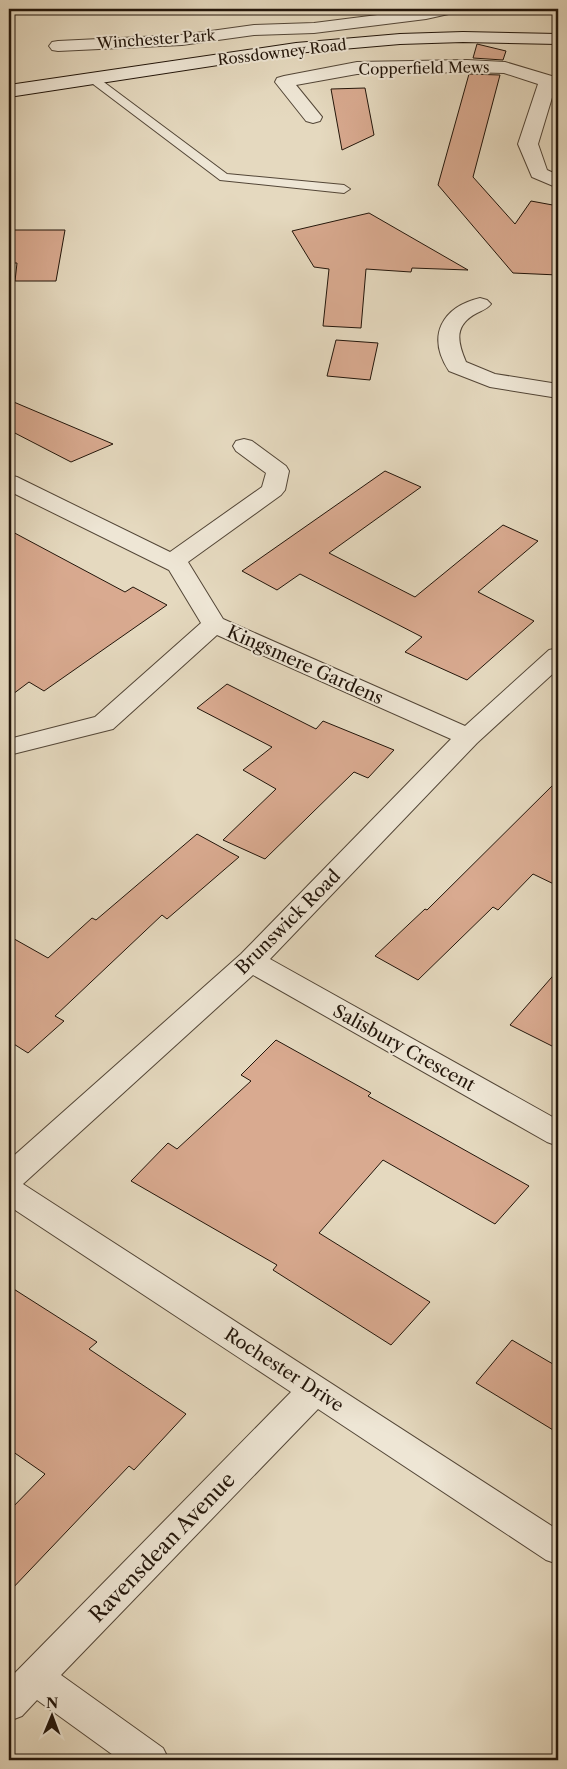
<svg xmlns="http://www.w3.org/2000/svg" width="567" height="1769" viewBox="0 0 567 1769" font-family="'Libre Caslon Text',serif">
<rect width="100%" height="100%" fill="#e5d9bf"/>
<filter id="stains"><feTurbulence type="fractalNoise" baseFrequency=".004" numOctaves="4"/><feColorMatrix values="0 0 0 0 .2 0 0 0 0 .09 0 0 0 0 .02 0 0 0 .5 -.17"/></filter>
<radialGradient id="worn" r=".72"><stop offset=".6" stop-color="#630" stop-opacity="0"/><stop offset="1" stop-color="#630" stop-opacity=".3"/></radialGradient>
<!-- building -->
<g fill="#d9aa90" stroke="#22150a">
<polygon points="477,44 506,51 503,60 473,58"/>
<polygon points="469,74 500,75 473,177 515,224 531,201 558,206 558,275 513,273 438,185"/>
<polygon points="365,88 374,135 342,150 331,89"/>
<polygon points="369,213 468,270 412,268 411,272 366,269 361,328 323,326 329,269 314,267 292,231"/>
<polygon points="9,230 65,230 56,281 15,281 17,263 9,263"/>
<polygon points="336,340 378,343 370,380 327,376"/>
<polygon points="9,400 113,444 71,462 9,430"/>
<polygon points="385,471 421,487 329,553 415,597 503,525 538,541 478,592 534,621 467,680 405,652 422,637 300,574 277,590 242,571"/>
<polygon points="9,530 125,592 133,587 167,605 44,691 29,682 9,697"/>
<polygon points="227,684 316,729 323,721 394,750 368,778 354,772 265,859 223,840 276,789 243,770 272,747 197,708"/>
<polygon points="558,780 558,886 533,874 498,910 493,907 418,980 375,956 425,909 427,910"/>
<polygon points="197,834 239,857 167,919 162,915 55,1016 64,1021 28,1053 9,1041 9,936 48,958 92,918 96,920"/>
<polygon points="558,970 558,1049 510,1025"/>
<polygon points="276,1040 371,1093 368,1096 529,1186 495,1224 383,1160 319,1233 430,1302 391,1345 273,1270 277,1265 131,1181 168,1143 177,1149 251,1081 241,1075"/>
<polygon points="9,1286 97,1342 89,1349 186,1414 134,1470 129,1466 9,1592 9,1511 45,1474 9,1449"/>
<polygon points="512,1340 558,1367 558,1433 476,1383"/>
</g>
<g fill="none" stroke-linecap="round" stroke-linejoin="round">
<!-- lane casing -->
<g stroke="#534637" stroke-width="2">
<polygon id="lane" points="93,75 97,77 227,174 344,185 350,189 344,193 220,180 89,81 87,79"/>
</g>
<!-- street casing -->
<g stroke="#534637" stroke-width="2">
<g id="street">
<polygon points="425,9 456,9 453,13 426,19 314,33 254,35 182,45 58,51 52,50 49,46 52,42 58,41 182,35 254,25 314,23"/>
<polygon points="467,60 505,62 555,77 557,81 538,144 547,170 558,175 558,188 532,177 518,144 538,84 504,73 467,72 357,74 296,85 322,117 320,121 313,123 306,121 275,82 277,78 284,76 357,62"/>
<path d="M480,298L487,300L491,304C487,309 483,310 477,313C454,325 457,341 466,362L495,374L558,384V398L490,387L449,371C426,336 442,307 480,298Z"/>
<polygon points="244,439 252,441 286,466 289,471 285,490 281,495 188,562 223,619 465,726 549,650 558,648 558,669 477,743 270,959 558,1120 558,1146 547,1142 253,975 23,1184 558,1530 558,1564 546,1560 318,1409 61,1675 163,1748 169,1760 120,1760 37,1700 22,1716 9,1721 9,1679 291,1392 9,1206 9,1160 241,954 451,739 217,635 113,729 9,755 9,739 95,717 201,623 169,570 9,491 9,475 17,477 170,552 262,487 266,473 236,451 233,446 236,441"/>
</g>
</g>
<!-- secondary casing -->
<g stroke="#22150a" stroke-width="2">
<polygon id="secondary" points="463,32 558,34 558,44 463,42 400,44 296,53 9,97 9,85 296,43 400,34"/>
</g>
<!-- lane -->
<use href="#lane" fill="#eee6d5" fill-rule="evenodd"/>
<!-- street -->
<use href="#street" fill="#eee6d5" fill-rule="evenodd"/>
<!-- secondary -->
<use href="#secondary" fill="#eee6d5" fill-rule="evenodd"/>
</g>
<g text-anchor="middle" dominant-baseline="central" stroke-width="4" stroke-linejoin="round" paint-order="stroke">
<!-- far-street labels -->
<g font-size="15" fill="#22150a" stroke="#eee6d5">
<text transform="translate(156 39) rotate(-4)">Winchester Park</text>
<text transform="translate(282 52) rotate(-7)">Rossdowney Road</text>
<text transform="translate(424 68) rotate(-1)">Copperfield Mews</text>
</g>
<!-- street labels -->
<g font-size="18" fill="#22150a" stroke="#eee6d5">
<text transform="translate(305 665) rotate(24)">Kingsmere Gardens</text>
<text transform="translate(288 922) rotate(-45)">Brunswick Road</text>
<text transform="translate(404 1048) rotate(29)">Salisbury Crescent</text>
<text transform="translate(284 1370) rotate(33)">Rochester Drive</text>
</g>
<!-- near-street labels -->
<g font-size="21" fill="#22150a" stroke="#eee6d5">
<text transform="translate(162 1547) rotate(-46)">Ravensdean Avenue</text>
</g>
</g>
<!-- margin -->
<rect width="567" height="1769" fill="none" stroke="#e5d9bf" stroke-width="30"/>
<rect x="10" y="10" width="547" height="1749" fill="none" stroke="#22150a" stroke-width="2.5"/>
<rect x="15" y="15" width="537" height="1739" fill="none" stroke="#22150a"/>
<!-- north arrow -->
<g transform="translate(52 1716) rotate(1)" stroke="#eee6d5" stroke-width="4" paint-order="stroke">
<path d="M0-4L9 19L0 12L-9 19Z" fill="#22150a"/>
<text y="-8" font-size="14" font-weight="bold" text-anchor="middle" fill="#22150a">N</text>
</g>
<rect width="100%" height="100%" filter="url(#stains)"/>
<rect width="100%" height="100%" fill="url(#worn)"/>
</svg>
